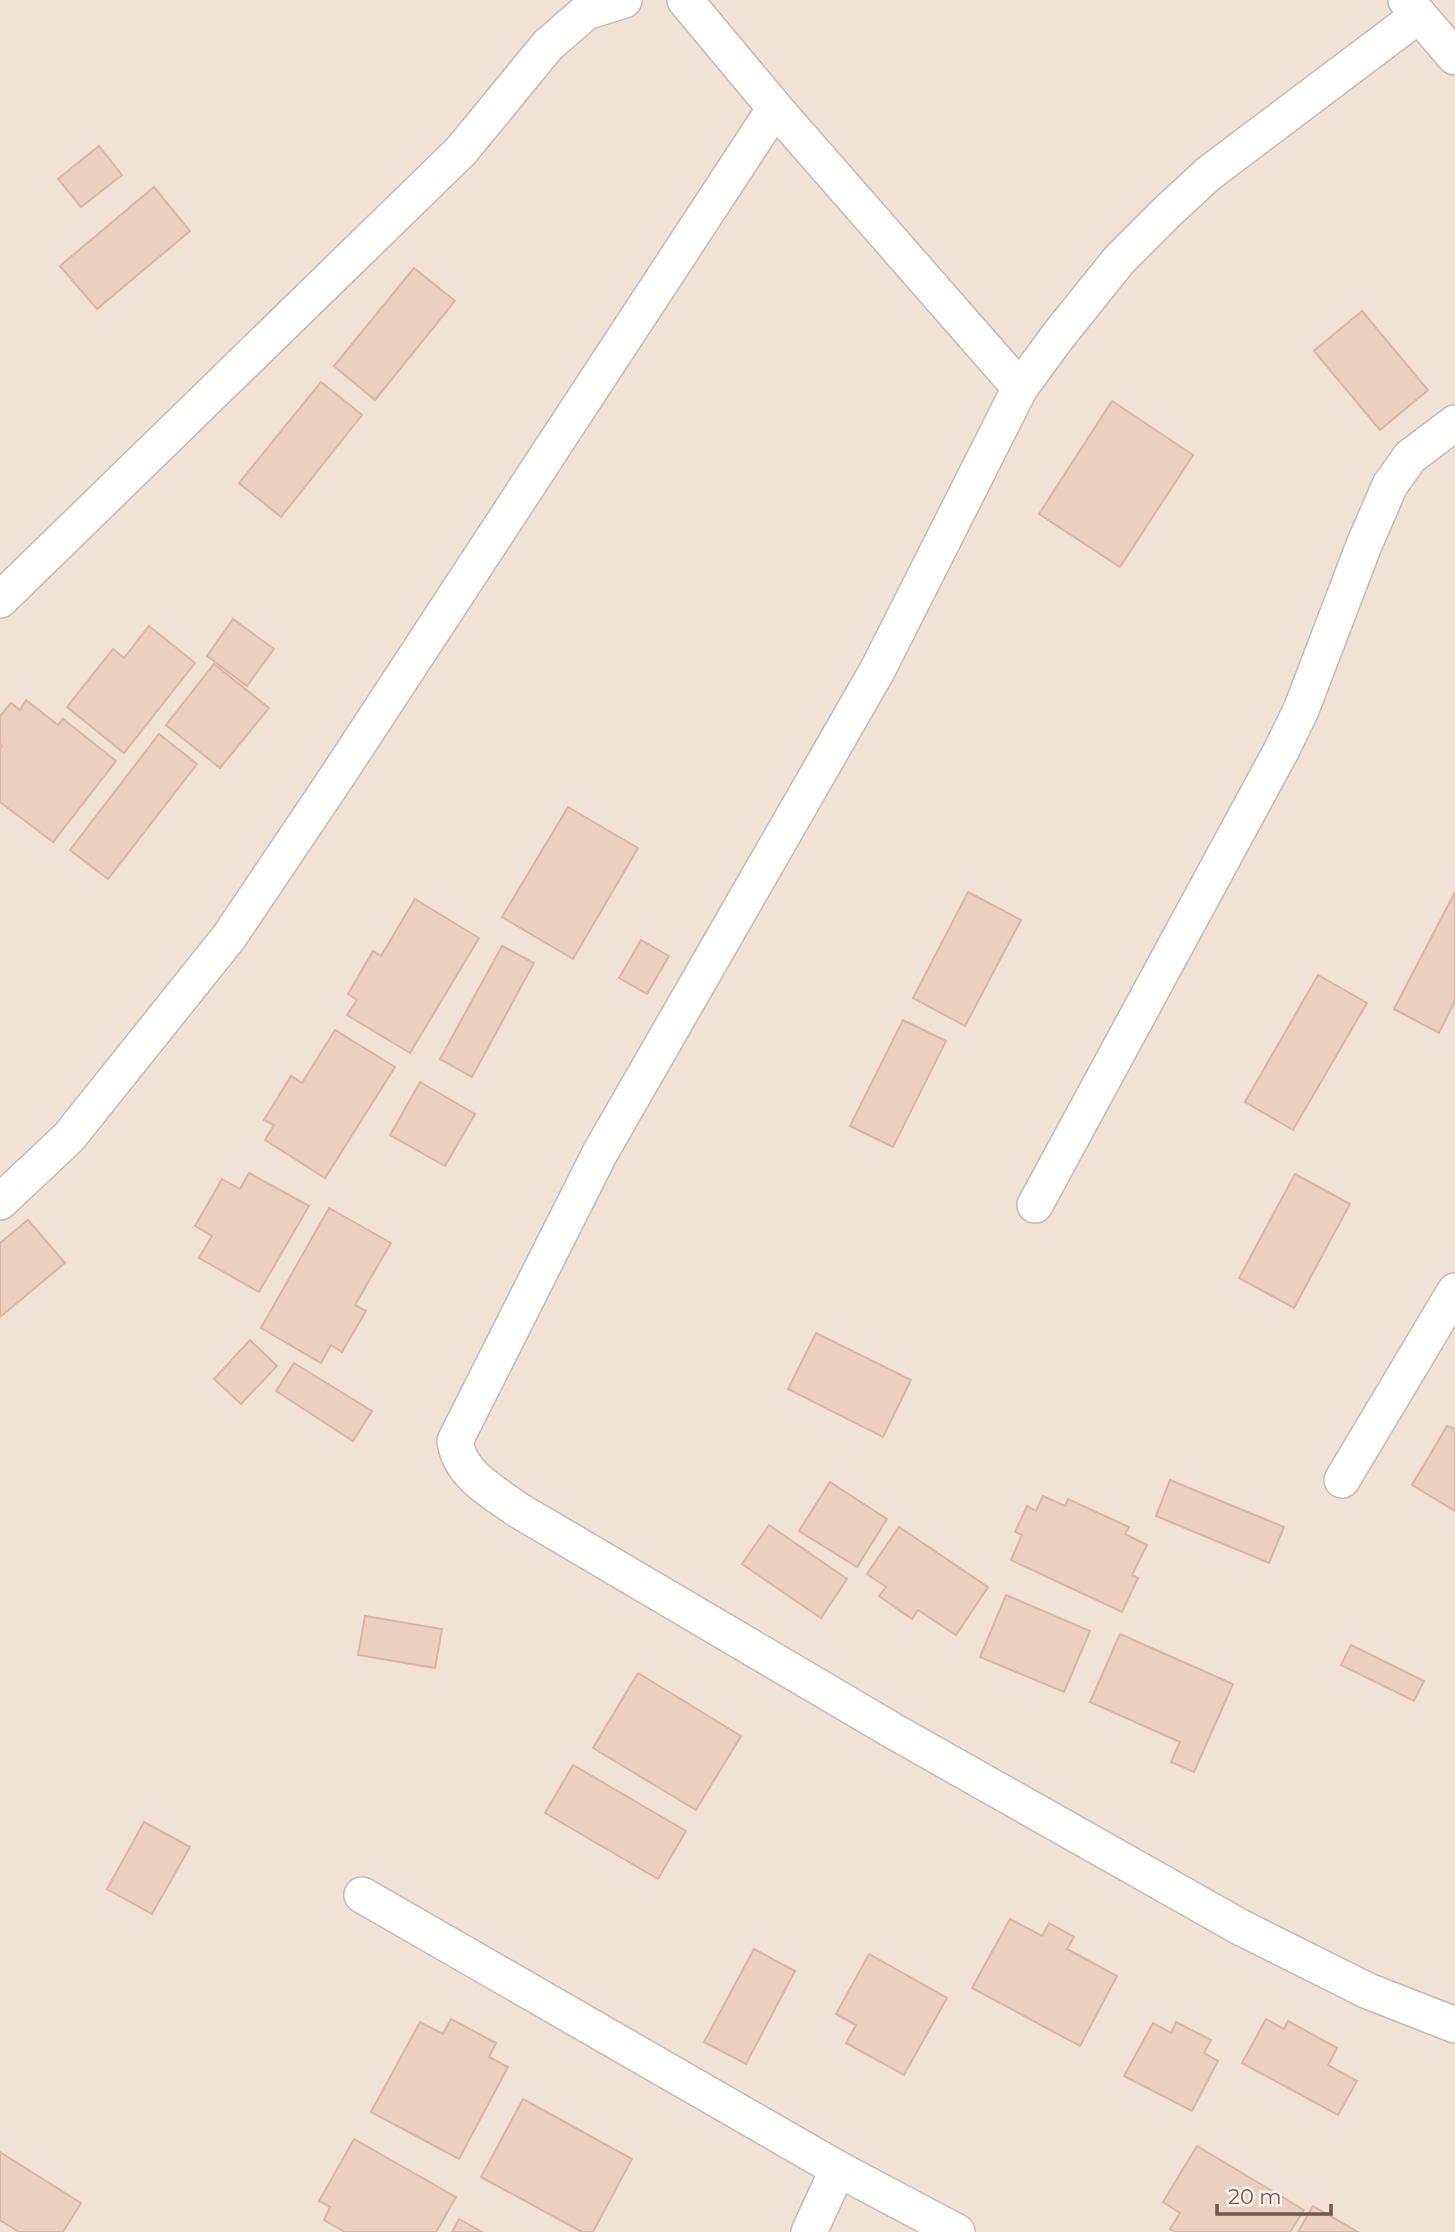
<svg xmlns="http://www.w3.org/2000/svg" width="1455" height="2232" viewBox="0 0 1455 2232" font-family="Montserrat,sans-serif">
<rect width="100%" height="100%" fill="#f9f0e5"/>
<!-- residential -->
<rect fill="#f0e2d5" x="0" y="0" width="1455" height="2232"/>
<!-- building -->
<g fill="#ebcfc1" stroke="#dbb5a3" stroke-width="2">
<polygon points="99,146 122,175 81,207 58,179"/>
<polygon points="154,187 190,231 97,309 60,266"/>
<polygon points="414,268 455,301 375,400 334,366"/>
<polygon points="1362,311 1428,390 1380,430 1314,351"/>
<polygon points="321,382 362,415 281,517 239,483"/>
<polygon points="1112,401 1193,455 1120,567 1039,514"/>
<polygon points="233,619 274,649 247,686 207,656"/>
<polygon points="149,626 195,663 124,753 67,707 113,649 124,658"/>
<polygon points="214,664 269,708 220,768 166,725"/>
<polygon points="26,700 58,725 63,719 116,761 53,842 0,802 0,749 2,746 0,744 0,716 11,703 20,710"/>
<polygon points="159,734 197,764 108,879 70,850"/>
<polygon points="568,807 638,848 573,959 502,917"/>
<polygon points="968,892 1021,920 965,1026 913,998"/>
<polygon points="1455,892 1455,1001 1439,1033 1394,1009"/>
<polygon points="415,899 479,938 410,1053 347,1015 357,1000 348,994 373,951 381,956"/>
<polygon points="641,940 669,956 647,994 619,978"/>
<polygon points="502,946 534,963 472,1077 440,1059"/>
<polygon points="1318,975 1367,1003 1293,1130 1245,1102"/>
<polygon points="903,1020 946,1041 893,1147 850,1126"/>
<polygon points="335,1030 395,1067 325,1178 265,1140 274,1125 264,1120 291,1076 302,1083"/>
<polygon points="420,1082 475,1114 445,1166 390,1135"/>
<polygon points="249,1173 309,1206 259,1292 199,1258 212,1236 195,1226 222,1179 240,1189"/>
<polygon points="1295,1174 1350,1204 1294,1308 1239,1278"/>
<polygon points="329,1208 391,1243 355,1305 366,1311 342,1352 331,1345 321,1363 261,1328"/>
<polygon points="28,1220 65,1263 0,1317 0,1243"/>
<polygon points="816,1333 911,1380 883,1437 788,1389"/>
<polygon points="250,1340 277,1366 241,1404 214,1379"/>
<polygon points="294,1363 372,1411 353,1441 276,1391"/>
<polygon points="1447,1426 1455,1429 1455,1511 1412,1485"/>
<polygon points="1170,1480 1284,1527 1269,1563 1156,1516"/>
<polygon points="830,1482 887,1519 857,1567 799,1531"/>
<polygon points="1043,1496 1065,1506 1068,1499 1129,1527 1125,1534 1147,1545 1132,1575 1138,1578 1122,1612 1011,1560 1022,1535 1015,1532 1027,1506 1036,1511"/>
<polygon points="769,1525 847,1579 821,1618 742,1564"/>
<polygon points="899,1527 988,1587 956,1635 918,1610 912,1619 879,1596 886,1587 867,1574"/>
<polygon points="1006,1595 1090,1631 1064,1692 980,1657"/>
<polygon points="365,1616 442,1629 435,1668 358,1655"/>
<polygon points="1120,1634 1233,1684 1194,1772 1171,1762 1180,1742 1090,1702"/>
<polygon points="1351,1645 1424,1681 1414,1701 1341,1665"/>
<polygon points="638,1673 741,1736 696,1810 593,1748"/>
<polygon points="573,1765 686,1831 658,1879 545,1813"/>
<polygon points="144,1822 190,1847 152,1914 107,1889"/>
<polygon points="1010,1919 1042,1936 1049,1923 1074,1937 1067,1949 1117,1976 1080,2046 972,1988"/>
<polygon points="754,1949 795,1971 746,2064 704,2042"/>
<polygon points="869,1954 947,1998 904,2075 846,2043 856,2025 836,2014"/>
<polygon points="451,2019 496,2043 489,2057 508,2067 459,2159 371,2112 420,2022 443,2034"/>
<polygon points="1266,2019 1284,2029 1288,2021 1337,2048 1328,2065 1357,2081 1338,2115 1242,2063"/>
<polygon points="1176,2022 1211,2040 1204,2053 1218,2061 1192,2111 1124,2076 1153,2023 1171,2033"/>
<polygon points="523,2099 632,2159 593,2232 582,2232 481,2177"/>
<polygon points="354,2139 456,2197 436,2232 345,2232 324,2220 330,2207 319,2201"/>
<polygon points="1197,2146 1304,2210 1290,2232 1175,2232 1170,2229 1180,2213 1163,2202"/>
<polygon points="0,2152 81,2203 63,2232 19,2232 0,2220"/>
<polygon points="1313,2206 1358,2232 1298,2232"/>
<polygon points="459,2219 482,2232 452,2232"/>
</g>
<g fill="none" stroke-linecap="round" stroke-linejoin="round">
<!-- minor casing -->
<g stroke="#c9b8ad" stroke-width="38">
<g id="minor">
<polyline points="685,0 775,108 1020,388"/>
<polyline points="1406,0 1455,57"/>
<path d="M1419,15L1208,174L1166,213L1119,260L1058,336L1020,388L877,671L600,1153L455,1441C460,1475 492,1491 518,1510L895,1732L1240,1927L1368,1991L1455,2025"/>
<polyline points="0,600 461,151 548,45 586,12 624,0"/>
<polyline points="0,1202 69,1137 229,937 338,775 775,108"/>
<polyline points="1035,1205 1281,751 1301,710 1364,545 1390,485 1410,457 1455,423"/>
<polyline points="1342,1480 1455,1291"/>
<polyline points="362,1895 838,2169 957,2232"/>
<polyline points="809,2232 838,2169"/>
</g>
</g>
<!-- minor -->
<use href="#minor" stroke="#fff" stroke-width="35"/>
</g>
<!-- scale -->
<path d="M1217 2204v10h114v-10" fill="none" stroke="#6f574e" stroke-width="3.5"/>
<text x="1228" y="2204" font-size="21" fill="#6f574e" stroke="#fcf4eb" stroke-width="5" paint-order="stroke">20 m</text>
</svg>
